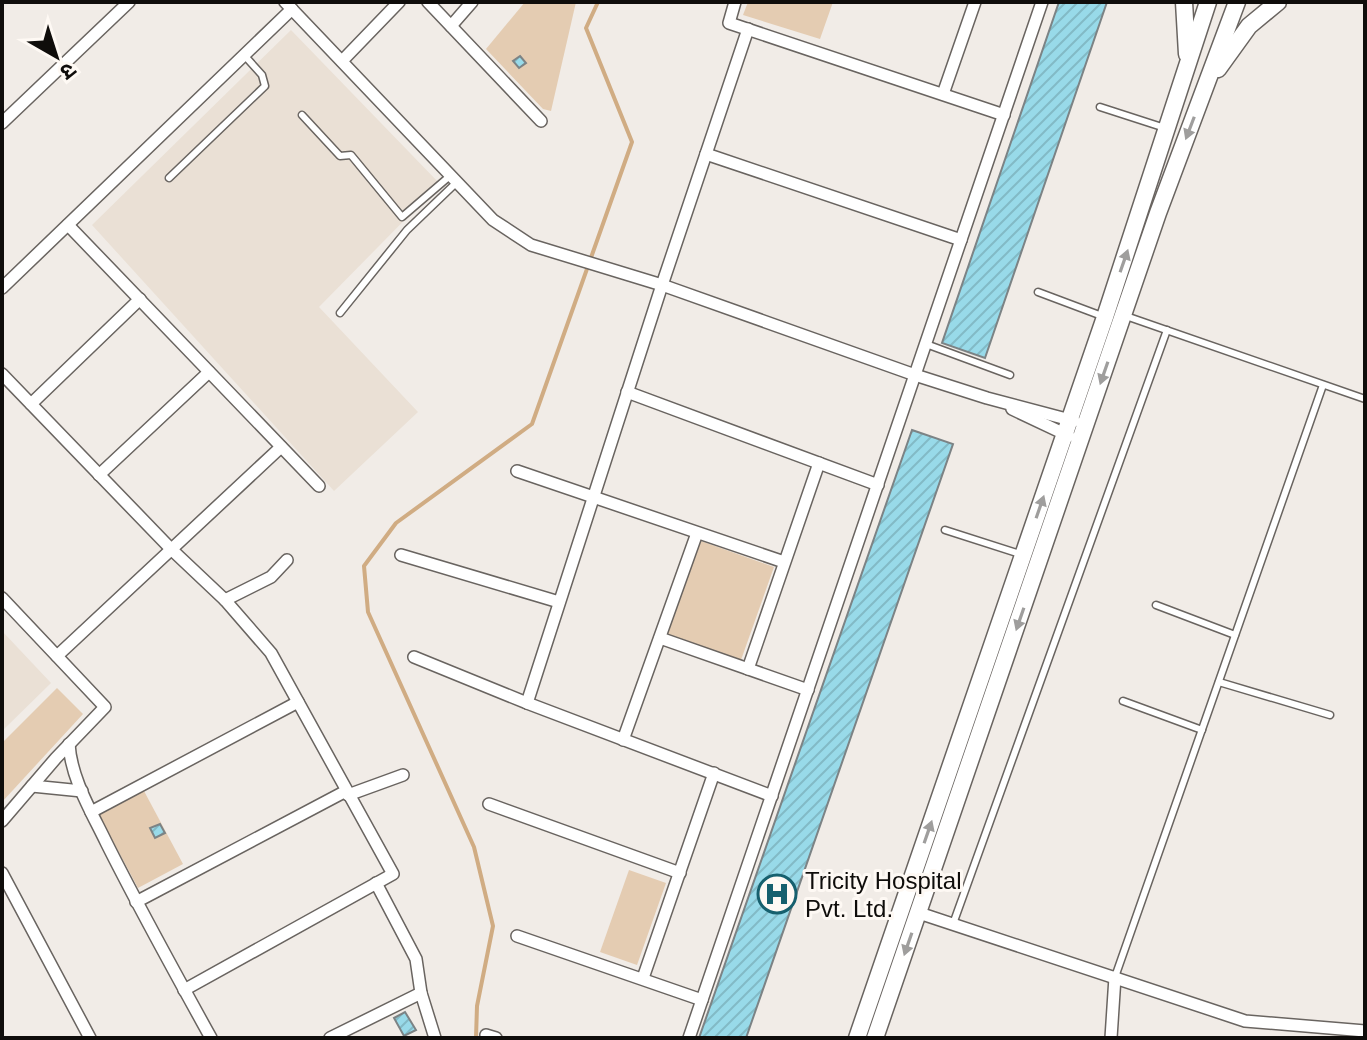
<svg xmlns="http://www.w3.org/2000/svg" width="1367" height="1040" viewBox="0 0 1367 1040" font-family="Helvetica,'Noto Sans Devanagari',sans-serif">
<defs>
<pattern id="building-hatch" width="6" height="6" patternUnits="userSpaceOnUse" patternTransform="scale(2)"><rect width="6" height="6" fill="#98dae9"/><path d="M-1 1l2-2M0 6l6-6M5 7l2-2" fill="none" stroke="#82bac6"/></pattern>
</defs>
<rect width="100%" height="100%" fill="#f1ece7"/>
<!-- built -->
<g fill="#eae0d5">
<polygon points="291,30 440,184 319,307 418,412 334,491 92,225"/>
<polygon points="2,631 51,683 2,731"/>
</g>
<!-- green -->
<g fill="#e4ccb2">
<polygon points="525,2 576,2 551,111 543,109 486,49"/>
<polygon points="748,2 833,2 820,39 743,15"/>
<polygon points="701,541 774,567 741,660 667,634"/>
<polygon points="57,688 83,714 2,802 2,743"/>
<polygon points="144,791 183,864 138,888 99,815"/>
<polygon points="629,870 666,883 637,965 600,952"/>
</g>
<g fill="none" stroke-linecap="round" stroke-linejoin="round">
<!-- stream -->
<polyline stroke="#d0ac83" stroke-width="4" points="476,1038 477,1006 493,926 474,847 368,612 364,566 396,523 532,424 632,142 586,28 598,2"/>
</g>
<!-- building -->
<g fill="url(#building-hatch)" stroke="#7c8385" stroke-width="2">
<polygon points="1059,2 1107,2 985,358 942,343"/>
<polygon points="520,56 526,63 519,68 513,61"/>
<polygon points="912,430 953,444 746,1038 699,1038"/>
<polygon points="160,824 165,833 155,838 150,828"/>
<polygon points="405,1012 416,1030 404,1036 394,1018"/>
</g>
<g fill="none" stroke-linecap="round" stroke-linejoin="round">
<!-- service casing -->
<g stroke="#696460" stroke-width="9">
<g id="service">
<polyline points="1100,107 1165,128"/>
<polyline points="302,115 340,156 351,155 402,217 451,175"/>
<polyline points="169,178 265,86 262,75 244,55"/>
<polyline points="1038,292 1102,316"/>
<polyline points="340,313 407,230 457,182"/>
<polyline points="1123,315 1365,399"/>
<polyline points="926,344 1010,375"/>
<polyline points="945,530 1023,555"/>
<polyline points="1156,605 1235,635"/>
<polyline points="1219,682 1330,715"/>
<polyline points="1123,701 1202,730"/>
<polyline points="953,924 1167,330"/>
<polyline points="1115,977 1323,385"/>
</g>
</g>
<!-- minor casing -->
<g stroke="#696460" stroke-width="14">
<g id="minor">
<polyline points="285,2 493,220 531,245 662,285 915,375 987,398 1074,421"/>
<polyline points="428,2 541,121"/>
<polyline points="735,2 729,23 1004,115"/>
<polyline points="451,26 472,2"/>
<polyline points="342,61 399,2"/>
<polyline points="943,94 975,2"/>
<polyline points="2,123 129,2"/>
<polyline points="706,154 961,240"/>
<polyline points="68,225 319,486"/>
<polyline points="2,288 292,9"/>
<polyline points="2,374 171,549 225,600 271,653 393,874 184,990"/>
<polyline points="627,392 878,485"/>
<polyline points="31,404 140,299"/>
<polyline points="1012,409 1069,436"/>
<polyline points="517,471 784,562"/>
<polyline points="99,475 209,372"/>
<polyline points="401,555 559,602"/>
<polyline points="2,598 105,707 56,758 2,821"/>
<polyline points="225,600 271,577 287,560"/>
<polyline points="660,638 808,690"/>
<polyline points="57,656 281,447"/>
<polyline points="414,657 527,703 772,796"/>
<polyline points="748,669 819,463"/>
<polyline points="527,703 662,285 748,29"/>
<polyline points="623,740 697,533"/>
<path d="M69,744C71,778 91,811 106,842C139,908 175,973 211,1038"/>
<polyline points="32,786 82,791"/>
<polyline points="348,795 403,775"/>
<polyline points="489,804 680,873"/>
<polyline points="91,812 298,702"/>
<polyline points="2,873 90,1038"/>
<polyline points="376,883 416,959 421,993"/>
<polyline points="136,902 346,791"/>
<polyline points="919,913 1245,1021 1365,1031"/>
<polyline points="517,936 702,1000"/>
<polyline points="643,978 714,773"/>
<polyline points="486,1035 496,1038"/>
<polyline points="330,1038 421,993 435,1038"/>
<polyline points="689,1038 1042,2"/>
<polyline points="1111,1038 1115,977"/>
</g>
</g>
<!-- secondary casing -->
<g stroke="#696460" stroke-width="19">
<g id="secondary">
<polyline points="1184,2 1187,54"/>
<polyline points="1218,69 1249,26 1278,2"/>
<polyline points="857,1038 1105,317 1208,2"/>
<polyline points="875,1038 1158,213 1237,2"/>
</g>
</g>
<!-- service -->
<use href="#service" stroke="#fff" stroke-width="6"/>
<!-- minor -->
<use href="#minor" stroke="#fff" stroke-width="11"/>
<!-- secondary -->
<use href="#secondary" stroke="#fff" stroke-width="16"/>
</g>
<!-- one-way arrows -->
<defs><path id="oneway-solid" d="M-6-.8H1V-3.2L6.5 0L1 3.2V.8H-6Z" transform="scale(2)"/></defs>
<g fill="#9f9e9d">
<use href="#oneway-solid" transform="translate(1190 128) rotate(111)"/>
<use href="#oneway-solid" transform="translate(1124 261) rotate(-71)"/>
<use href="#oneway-solid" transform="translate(1104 373) rotate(109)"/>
<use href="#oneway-solid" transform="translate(1040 507) rotate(-71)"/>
<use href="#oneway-solid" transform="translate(1020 619) rotate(109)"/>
<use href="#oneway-solid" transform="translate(928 832) rotate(-71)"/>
<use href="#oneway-solid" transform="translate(908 944) rotate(109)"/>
</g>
<!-- icons -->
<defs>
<g id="hospital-ring" transform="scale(2)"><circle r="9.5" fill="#fef9f4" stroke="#16606e" stroke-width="1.5"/><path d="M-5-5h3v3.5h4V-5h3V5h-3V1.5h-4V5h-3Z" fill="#16606e"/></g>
</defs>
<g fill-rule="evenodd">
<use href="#hospital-ring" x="777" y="894"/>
</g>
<g text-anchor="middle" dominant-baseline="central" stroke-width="6" stroke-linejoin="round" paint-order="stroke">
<!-- poi labels -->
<g font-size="24" fill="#0f0d0b" stroke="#fef9f4" text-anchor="start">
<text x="805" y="880">Tricity Hospital<tspan x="805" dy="28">Pvt. Ltd.</tspan></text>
</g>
</g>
<!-- border -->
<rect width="1367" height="1040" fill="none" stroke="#0f0d0b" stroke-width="8"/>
<!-- north arrow -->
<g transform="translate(56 56) rotate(141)" stroke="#fef9f4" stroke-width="6" paint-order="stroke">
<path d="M0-6L14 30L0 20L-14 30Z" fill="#0f0d0b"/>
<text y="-12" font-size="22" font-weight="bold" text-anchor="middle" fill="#0f0d0b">उ</text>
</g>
</svg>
